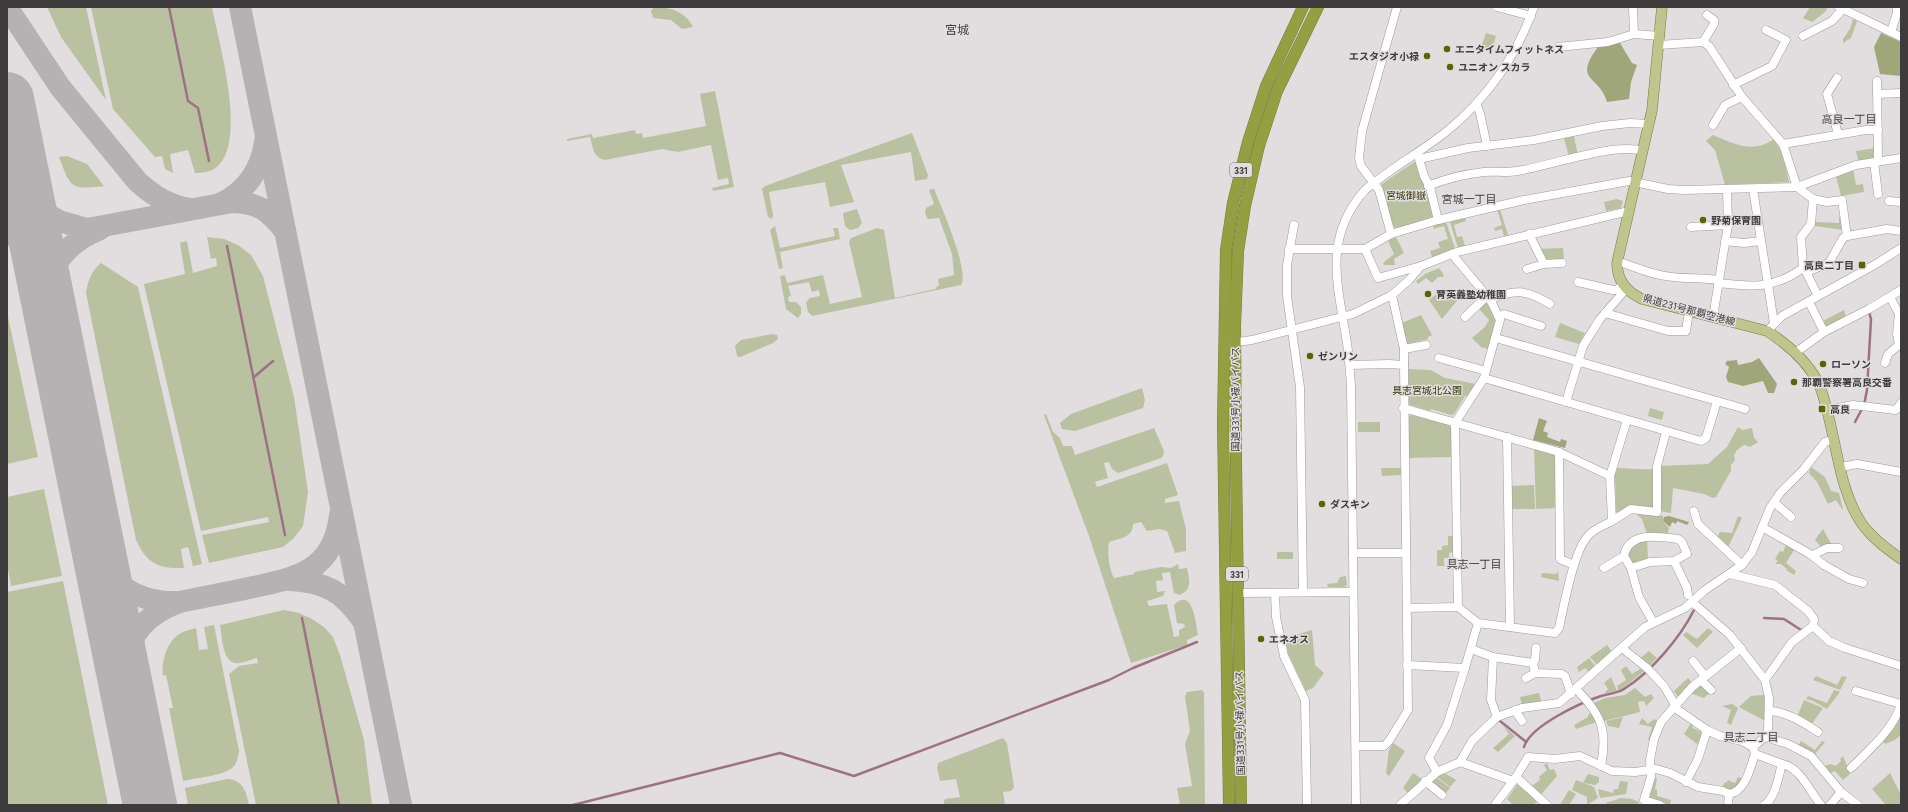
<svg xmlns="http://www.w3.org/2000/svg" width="1908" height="812" viewBox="0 0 1908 812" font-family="Figtree,'Noto Sans JP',sans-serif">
<rect width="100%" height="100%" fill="#e2dddf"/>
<!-- green -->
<g fill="#bac1a1">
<polygon points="47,7 86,7 106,100 61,37"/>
<path d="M91,7H212C219,43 247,139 218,166C212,172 203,173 195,173L188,150L170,154L173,173L165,169L162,156L155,157L113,109Z"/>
<path d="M654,7C670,7 685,11 693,27L682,29L671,20L653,18L651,11Z"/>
<polygon points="1810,7 1828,7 1825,12 1812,22 1803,18"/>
<polygon points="1853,19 1857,21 1851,38 1843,43 1843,39 1850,29"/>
<polygon points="1486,33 1496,36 1492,50 1481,47"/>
<path d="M715,91L734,187L713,191L712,188L729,184L728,178L718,180L711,145L678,152L662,149L605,160C593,158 593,147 590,137L567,141V139L592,134L593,138L635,130L636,134L642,133L643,138L706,126L700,94Z"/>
<polygon points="912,133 928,175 927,179 915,181 911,152 841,165 854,202 830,207 825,182 769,192 773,215 772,219 768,217 762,189 765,186"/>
<path d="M1713,135C1735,144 1752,154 1774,139L1783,155L1789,182L1725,185L1715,150L1706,141Z"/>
<polygon points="1574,136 1578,156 1569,157 1564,138"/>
<polygon points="1876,148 1876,158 1858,161 1856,151"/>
<path d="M67,156L87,164L104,186C70,190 71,188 59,157Z"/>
<polygon points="1417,160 1426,186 1433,214 1433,217 1399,229 1392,226 1381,187 1382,184"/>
<polygon points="1853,169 1856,185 1863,184 1864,192 1841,196 1836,176"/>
<path d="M932,189H934C941,206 970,272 961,285L812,316L808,312L806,302L810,298L820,296L819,290L812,292L809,282L788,286L791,296L788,297L789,302H796L801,307V314L798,318L786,309L780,276L785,275L787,283L823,275L830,304L862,297L849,242L851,238L877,228L884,230L895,298L935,289L939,285L938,279L954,275L952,254L939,218L928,219L925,214L926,208L934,204L929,190Z"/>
<polygon points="1617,199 1623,201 1621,208 1606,211 1604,202"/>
<polygon points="857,209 862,223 858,228 850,230 845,226 843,213"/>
<polygon points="1500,209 1508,235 1504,236 1502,229 1495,231 1494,228 1502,225 1497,210"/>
<polygon points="1465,217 1466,221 1454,225 1457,237 1462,236 1465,246 1458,248 1450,222"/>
<polygon points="1839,217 1841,217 1843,230 1815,226 1815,222 1839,223"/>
<polygon points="1446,222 1456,251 1433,259 1430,251 1440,248 1438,242 1448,239 1444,226 1434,229 1433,226"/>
<polygon points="775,226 780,248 835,236 833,228 838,228 840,239 780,252 783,268 779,269 770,230"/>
<polygon points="207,237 224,239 238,245 251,255 263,276 294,397 308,492 303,526 293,539 283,547 209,563 202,535 269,522 268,517 201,531 144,284 185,274 180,243 187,241 193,273 217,266 216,258 211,259"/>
<polygon points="1396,237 1404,253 1394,259 1395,265 1384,265 1383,263 1394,254 1388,241"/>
<polygon points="1563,248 1564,261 1546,262 1539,249"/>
<path d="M101,263L138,287L202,564L193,566L188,547L181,549L184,568C159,569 147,564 136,540L86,293C88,281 91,271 101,263Z"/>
<polygon points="1439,268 1444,275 1443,277 1438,277 1432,283 1426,278 1418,284 1416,281 1425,274"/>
<polygon points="1444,288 1452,297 1458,292 1461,296 1442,319 1429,300"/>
<polygon points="1487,301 1496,320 1488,349 1481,347 1472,338 1485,327 1489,320 1479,309"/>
<polygon points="1844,310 1846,317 1827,327 1823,327 1821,322"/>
<polygon points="7,312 38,457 7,464"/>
<polygon points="1421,315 1432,335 1428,337 1428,339 1407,344 1402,323"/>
<polygon points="1560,323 1585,333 1579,344 1555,337"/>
<polygon points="773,334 777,335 778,339 773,343 740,357 737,356 735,346 741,340"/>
<polygon points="1407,369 1431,370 1445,378 1476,384 1468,396 1465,396 1454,414 1451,415 1431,409 1430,411 1408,404"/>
<polygon points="1142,388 1145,400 1143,408 1084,428 1075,431 1062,429 1060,423 1071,414"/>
<polygon points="1650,408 1664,412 1662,420 1648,416"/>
<path d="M1046,414L1053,432L1060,438L1063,446H1072L1075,455L1154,428L1164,451L1163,456L1161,458L1118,473L1112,469L1109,462L1104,463L1108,478L1095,482L1097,487L1167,463L1178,495L1165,499V503L1179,501L1186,529V551L1175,553L1167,531L1159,529L1147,531L1141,522L1133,524C1133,538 1120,538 1109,542C1107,552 1109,569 1114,578L1134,574V572L1161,567L1171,568L1178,564L1179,569L1187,568C1189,579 1193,589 1180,595L1174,593L1170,572L1162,573L1163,580L1156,581L1157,592L1165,591L1163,596L1147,601L1149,606L1167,604L1174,637L1179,636V630L1185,627L1184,624L1177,623L1174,605C1193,586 1196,625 1198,635L1187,640V645L1131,663L1089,536L1044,415Z"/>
<polygon points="1411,415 1449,425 1451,428 1451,457 1409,458 1408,417"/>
<rect x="1358" y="422" width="22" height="10"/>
<polygon points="1738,427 1742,430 1752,428 1754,438 1758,442 1750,447 1744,445 1737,450 1734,455 1735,460 1731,465 1731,471 1716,497 1713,498 1704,494 1673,488 1671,513 1659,511 1658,466 1708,464 1727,447"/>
<polygon points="1534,449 1553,454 1556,457 1556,508 1536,509"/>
<polygon points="1811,467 1825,477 1831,491 1839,493 1843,509 1842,509 1836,500 1828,504 1817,482 1809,473"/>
<polygon points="1381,468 1401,468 1401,475 1382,476"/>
<path d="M1617,468C1630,468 1640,470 1653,469V508L1619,514L1616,512L1615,475Z"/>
<polygon points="1534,485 1535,509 1512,509 1512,486"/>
<polygon points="44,489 62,576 11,586 7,564 7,497"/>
<polygon points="1636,514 1663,516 1663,521 1669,528 1667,536 1647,534 1642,519"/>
<polygon points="1738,516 1742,518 1728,547 1717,537 1720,532 1732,533"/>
<polygon points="1823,529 1833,547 1822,548 1815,540"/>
<polygon points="1448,536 1453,536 1453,552 1449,553 1449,558 1444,558 1444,566 1437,566 1437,550 1442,550 1442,546 1448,545"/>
<polygon points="1647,538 1648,560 1632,565 1627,553 1635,543"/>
<polygon points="1786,545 1794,550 1786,563 1796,571 1794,575 1786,570 1787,569 1781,564 1775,564 1778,561 1775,559 1780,551 1783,552"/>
<rect x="1277" y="552" width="16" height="7"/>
<polygon points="1558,571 1559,581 1541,577 1542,573 1556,574"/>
<polygon points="1346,576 1347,585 1344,587 1328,587 1327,584 1337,583 1340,577"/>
<polygon points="63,581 108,805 7,805 7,592"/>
<path d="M284,610L299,613L312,619L324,627L333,637L340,655L364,740L372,805H256L229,674L239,666L258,663L257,658C251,659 242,664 236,663C222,662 222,635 220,625Z"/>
<path d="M214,625L239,751C238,757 237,764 232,768C222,776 195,778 183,781L169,708H173L166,675L163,676C161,663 167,642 178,635C183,631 190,630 196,628L199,650L208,649L204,627Z"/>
<polygon points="1708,628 1713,632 1697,648 1683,635 1686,632 1697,639"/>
<polygon points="1312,630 1315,665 1324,673 1313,688 1306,691 1288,653 1285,638"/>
<polygon points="1607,645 1613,653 1597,665 1590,657"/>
<polygon points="1649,651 1657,658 1649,666 1639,659"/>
<polygon points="1589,658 1596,667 1589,672 1585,668 1579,672 1577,667"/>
<polygon points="1626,666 1632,674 1640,669 1644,671 1622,689 1618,690 1617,686 1626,680 1621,670"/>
<polygon points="1816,676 1837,685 1842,676 1847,677 1840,690 1813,680"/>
<polygon points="1611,677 1617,691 1604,694 1608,689 1604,683"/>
<polygon points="1688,678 1692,683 1678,697 1674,691"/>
<polygon points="1702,684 1710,692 1704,698 1690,693"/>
<polygon points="1635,688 1645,697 1651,694 1654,698 1646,706 1644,701 1638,702 1640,712 1604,721 1594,703 1605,698 1625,695"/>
<polygon points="1202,690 1204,692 1205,805 1180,805 1177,788 1192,786 1185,744 1190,731 1185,697 1187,692"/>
<polygon points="1834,690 1840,692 1827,709 1813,701 1806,699 1808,696 1827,703"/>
<polygon points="1539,693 1542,704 1522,705 1520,697"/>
<polygon points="1764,695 1765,721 1739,707 1751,696"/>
<polygon points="1804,700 1823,708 1811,725 1797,717"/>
<polygon points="1732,704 1738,708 1731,725 1727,723 1731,710 1722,706"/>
<polygon points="1593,712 1597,722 1576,729 1574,725 1588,717 1588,715"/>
<polygon points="1623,717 1619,728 1608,726 1606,721"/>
<polygon points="1901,717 1901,735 1895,740 1885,744 1882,740"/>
<polygon points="1642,718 1648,724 1654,719 1657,721 1650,740 1648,740 1652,727 1639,724"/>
<polygon points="1691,723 1693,728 1701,732 1702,736 1697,744 1684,734"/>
<polygon points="1503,726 1515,736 1498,752 1493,748 1509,734"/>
<polygon points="1003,738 1007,743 1014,787 1011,791 1003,792 1005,805 943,805 945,799 960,797 956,779 940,781 937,768 938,763"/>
<polygon points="1801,741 1815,750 1822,741 1825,742 1815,754 1816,758 1798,746"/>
<polygon points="1393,743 1405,751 1389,776 1386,773 1389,750"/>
<polygon points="1842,753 1850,774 1843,780 1835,771 1830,773 1825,766 1830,764 1836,766 1841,761 1840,759 1843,756"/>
<polygon points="1547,763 1550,770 1554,769 1557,776 1540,796 1529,784 1533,785 1540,780 1539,777 1547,770 1544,765"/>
<polygon points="1413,773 1422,779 1408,793 1403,788"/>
<polygon points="1890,773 1901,795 1901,805 1886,805 1872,789"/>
<polygon points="1441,774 1446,774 1456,780 1450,787 1437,777"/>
<polygon points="1588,774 1599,777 1599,782 1595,785 1583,783"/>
<polygon points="1738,777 1744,779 1735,791 1722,789 1724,783 1727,782 1728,780 1735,783"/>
<polygon points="1437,778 1450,788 1445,794 1431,781"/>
<polygon points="1653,778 1657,779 1655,789 1657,790 1657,796 1671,800 1670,805 1648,798"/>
<path d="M227,779C243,780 246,791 249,805H188L185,788Z"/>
<polygon points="1576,780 1594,787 1598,798 1587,805 1587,797 1572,790"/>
<polygon points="1620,781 1628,782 1626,794 1600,798 1598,789 1613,793 1614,789 1618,789"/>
<polygon points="1519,782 1538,801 1533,805 1513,805 1507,799"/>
<polygon points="1569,790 1576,794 1569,805 1560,805"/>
<polygon points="1621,798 1632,799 1639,802 1638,805 1607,805 1606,803"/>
</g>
<!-- forest -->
<g fill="#9ea67a">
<polygon points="1881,33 1901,42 1901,76 1880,74 1874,47"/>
<path d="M1620,43L1632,63L1637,65L1631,82L1629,99L1607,102C1600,75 1572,82 1598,47Z"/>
<polygon points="1759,358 1777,384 1774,393 1768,393 1763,381 1743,386 1728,382 1726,377 1729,367 1725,364 1727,361 1737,360 1738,365 1752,362"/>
<polygon points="1539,418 1547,421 1543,431 1548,433 1547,437 1560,442 1561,439 1567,441 1565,448 1533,440"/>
<polygon points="1669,516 1689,522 1687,525 1677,521 1676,524 1672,522 1670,527 1663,521 1664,517"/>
</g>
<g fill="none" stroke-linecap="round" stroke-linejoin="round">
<!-- stream -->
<g stroke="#9e7285" stroke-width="2.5">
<polyline points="169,7 188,101 198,108 209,161"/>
<polyline points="227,246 285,535"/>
<polyline points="254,377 273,361"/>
<polyline points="1864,405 1867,390 1871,319 1869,312"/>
<polyline points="1855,422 1862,409"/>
<polyline points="302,618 339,805"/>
<polyline points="1764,618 1784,619 1801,630"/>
<polyline points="1500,721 1525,741"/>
<path d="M1524,747C1530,726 1580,703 1601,696C1608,694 1618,693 1624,689C1651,672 1680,638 1694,610"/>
<polyline points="573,805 780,753 854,776 1109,680 1133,668 1197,642"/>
</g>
<!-- taxiway -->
<g stroke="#b6b2b3" stroke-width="22">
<path d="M7,7L60,87L137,181C153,196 169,206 190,209"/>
<polyline points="240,7 401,805"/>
<polyline points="7,127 11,118"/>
<path d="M26,195L47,214L59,221L87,229L232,202C259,203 268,210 285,231"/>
<path d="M220,204C245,192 261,170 265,142"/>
<polyline points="7,230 39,257"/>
<path d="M44,284C59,256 71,241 100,229"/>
<path d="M102,567C122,591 145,603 177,602"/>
<path d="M290,580C325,582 343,591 363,621"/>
<path d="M122,667C132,632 146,614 180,602C203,597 226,593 249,588C297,578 334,571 340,515"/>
</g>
<!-- runway -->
<polyline stroke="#b6b2b3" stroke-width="54" points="7,99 150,805"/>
<!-- minor casing -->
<g stroke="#9f9a9c" stroke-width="9">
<g id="minor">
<polyline points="1497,7 1531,16"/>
<polyline points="1633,7 1634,34"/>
<polyline points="1839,7 1901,37"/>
<polyline points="1891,32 1897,13 1897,7"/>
<polyline points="1803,36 1832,21 1843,9"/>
<polyline points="1703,42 1714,24 1714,20 1707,15"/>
<polyline points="1659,45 1703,42 1709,46 1742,97 1783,144 1797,187 1813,199 1827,202 1842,200 1847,236 1843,238 1829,263 1806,272 1818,296"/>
<polyline points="1558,47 1608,42 1634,34 1660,36"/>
<polyline points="1837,78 1827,94 1838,134"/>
<polyline points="1877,81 1878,161"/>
<polyline points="1733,85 1772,66 1786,40 1766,30"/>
<polyline points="1877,94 1901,93"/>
<polyline points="1476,104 1480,113 1487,146"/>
<polyline points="1713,125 1725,105 1742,97"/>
<polyline points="1783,144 1866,130 1878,130"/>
<polyline points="1874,162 1878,194"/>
<path d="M1428,186C1445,179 1465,174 1484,172C1495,171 1506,173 1517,171C1551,166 1613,142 1643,151"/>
<polyline points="1753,189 1774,323"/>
<polyline points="1889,201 1901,202"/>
<polyline points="1438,220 1430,187 1424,176 1419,159 1468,148 1534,140 1602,126 1630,123 1649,124"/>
<polyline points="1294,225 1287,265 1287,296 1300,387 1303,592"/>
<polyline points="1691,227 1728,225"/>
<polyline points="1391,234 1379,190 1361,166 1359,158 1362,131 1397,7"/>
<polyline points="1529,234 1544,264"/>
<polyline points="1847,236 1887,229 1901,231"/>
<polyline points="1725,241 1744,243 1761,241"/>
<polyline points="1289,249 1365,249 1391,234 1438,220 1524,200 1629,181 1668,189 1684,190 1797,187 1856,165 1901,158"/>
<polyline points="1365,249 1378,278 1421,266"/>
<polyline points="1452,254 1491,301 1500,320 1484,378 1455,423 1458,607"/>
<path d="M1617,261C1630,265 1643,271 1656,274C1676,280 1698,277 1719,280"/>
<polyline points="1527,269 1544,264 1562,263"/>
<polyline points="1578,282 1613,290 1616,290 1623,285"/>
<path d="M1718,283C1752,287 1774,289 1803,268L1801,237L1811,224L1813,199"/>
<polyline points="1392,295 1404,349 1404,365"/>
<path d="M1490,300C1514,288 1527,290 1550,304"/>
<polyline points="1809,302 1824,332"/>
<polyline points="1605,313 1668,331 1686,331 1689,311"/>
<polyline points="1498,316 1504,314 1541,326"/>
<polyline points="1465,317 1486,297"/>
<polyline points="1713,317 1728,225 1727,190"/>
<polyline points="1767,331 1782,316 1876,264 1901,248"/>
<polyline points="1231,343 1252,340 1353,314 1392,295 1409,280 1421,266 1457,252 1629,211"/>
<polyline points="1404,349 1426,345"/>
<polyline points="1795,353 1824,332 1869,309 1901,290"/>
<polyline points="1439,358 1486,371"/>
<polyline points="1885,363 1888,354 1899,345 1897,334 1899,314 1890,297"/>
<polyline points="1350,365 1389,364 1404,365 1408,710 1389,741 1384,746 1356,746"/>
<polyline points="1484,378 1701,441 1706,438 1717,401 1496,338"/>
<polyline points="1717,401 1745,409"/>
<polyline points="1566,402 1583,346 1600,319 1626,289"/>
<path d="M1403,408L1559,452L1610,476L1612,521C1605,525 1596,528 1590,534C1574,547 1564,606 1559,628L1555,633L1478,623L1458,607L1407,608"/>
<polyline points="1827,410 1853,405 1896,410 1901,403"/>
<polyline points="1507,437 1510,627"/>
<polyline points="1559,452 1560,559 1574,565"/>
<polyline points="1841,467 1857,464 1901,472"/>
<polyline points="1610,476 1627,420"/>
<polyline points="1774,502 1791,517"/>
<polyline points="1694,511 1698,524 1742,565"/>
<polyline points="1612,521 1631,509 1657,512 1657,466 1666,432"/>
<polyline points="1762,527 1810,554 1824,565 1849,579 1863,583"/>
<polyline points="1353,553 1405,553"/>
<polyline points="1813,555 1827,548 1839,548"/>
<polyline points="1674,561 1687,588 1688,595"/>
<path d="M1604,568L1624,556C1629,530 1660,537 1678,539L1682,542L1687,554L1674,561L1650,562L1631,568L1624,556"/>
<polyline points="1631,568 1639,597 1653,622"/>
<polyline points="1730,574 1775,585 1808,611 1814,619 1813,626 1829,641 1845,648 1901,666"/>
<polyline points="1237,593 1353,592"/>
<polyline points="1275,593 1276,617 1284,656 1305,700 1307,805"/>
<polyline points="1622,648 1647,668 1664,686 1678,710 1707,730 1720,736 1742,741 1753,747 1765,737 1768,730 1769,698 1765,680 1730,635 1692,602"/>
<polyline points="1471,649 1493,657 1533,663 1535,673 1562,674 1565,676 1571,694"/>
<polyline points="1493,657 1491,700 1497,717"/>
<polyline points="1693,661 1705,676"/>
<polyline points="1533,663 1535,660 1536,648"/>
<polyline points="1407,665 1465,668 1478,623"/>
<polyline points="1526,678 1535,673"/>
<polyline points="1701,680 1711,690"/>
<polyline points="1765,680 1792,642 1813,626"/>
<path d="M1576,689C1601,714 1608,730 1601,766"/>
<polyline points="1515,710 1522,721"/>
<path d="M1769,711C1786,711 1804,723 1818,732"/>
<polyline points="1765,737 1788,744 1811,756 1841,792 1858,805"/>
<path d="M1753,747L1755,754L1782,764C1778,777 1776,798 1764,805"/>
<polyline points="1460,762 1513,781"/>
<path d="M1782,764C1800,767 1810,792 1821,805"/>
<path d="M1851,768C1870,749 1893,730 1901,704L1856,691"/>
<polyline points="1437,772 1429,758 1447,725 1465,668"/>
<polyline points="1516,777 1547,805"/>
<polyline points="1425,781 1442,795"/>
<polyline points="1686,782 1698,759 1707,730"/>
<path d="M1729,794C1746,791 1750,768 1755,754"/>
<path d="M1356,805L1351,386C1350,372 1349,358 1347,343C1338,286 1322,238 1365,190C1391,168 1421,152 1447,131C1487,99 1517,55 1534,7"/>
<polyline points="1400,805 1437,772 1460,762 1472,741 1497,717 1522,708 1559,703 1645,627 1685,608 1705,590 1742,565 1752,552 1770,508 1780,493 1804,469 1825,442 1834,439"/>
<polyline points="1495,805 1516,777 1528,757 1555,759 1580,756 1612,771 1635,772 1656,769 1670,773 1698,787 1723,791 1729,794 1728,805"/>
<polyline points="1660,805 1644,800 1651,777 1650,760 1654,739 1661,722 1692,687 1741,648"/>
<polyline points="1830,805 1841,792"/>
</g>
</g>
<!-- major casing -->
<g stroke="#757d3f" stroke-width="11">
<path id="major" d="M1662,7L1652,110L1617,263C1617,281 1627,292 1642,299L1767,331C1787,344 1808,362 1819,384C1836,427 1836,486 1862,524C1872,538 1887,549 1901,559"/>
</g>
<!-- highway casing -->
<g stroke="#757d3f" stroke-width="12">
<g id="highway">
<polyline points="1229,805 1223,423 1226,250 1233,203 1248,142 1266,86 1303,7"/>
<polyline points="1241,805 1236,463 1235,326 1238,251 1245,206 1259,146 1277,91 1318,7"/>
</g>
</g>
<!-- minor -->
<use href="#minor" stroke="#fff" stroke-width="8"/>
<!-- major -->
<use href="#major" stroke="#bec68d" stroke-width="10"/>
<!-- highway -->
<use href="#highway" stroke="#93a041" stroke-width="11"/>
</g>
<!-- markers -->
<g fill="#5a6404" stroke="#e2dddf" stroke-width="1.5">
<circle cx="1447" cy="49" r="4"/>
<circle cx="1427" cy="56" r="4"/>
<circle cx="1450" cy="67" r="4"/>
<circle cx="1703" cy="220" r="4"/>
<rect x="1858" y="261" width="8" height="8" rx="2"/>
<circle cx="1428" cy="294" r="4"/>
<circle cx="1310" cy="356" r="4"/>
<circle cx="1823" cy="364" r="4"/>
<circle cx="1794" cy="382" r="4"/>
<rect x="1818" y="405" width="8" height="8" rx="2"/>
<circle cx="1322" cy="504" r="4"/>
<circle cx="1261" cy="639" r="4"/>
</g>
<g text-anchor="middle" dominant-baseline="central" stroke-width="3" stroke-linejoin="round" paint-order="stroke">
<!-- shield labels -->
<g fill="#e2dddf" stroke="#6e6c6c" stroke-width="1">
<rect x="1230" y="163" width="22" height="14" rx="3"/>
<rect x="1226" y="567" width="22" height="14" rx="3"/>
</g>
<g font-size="9" font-weight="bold" fill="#3d3b3b">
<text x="1241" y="170">331</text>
<text x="1237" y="574">331</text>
</g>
<!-- poi labels -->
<g font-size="10" font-weight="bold" fill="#3d3b3b" stroke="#e2dddf" text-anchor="start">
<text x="1455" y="49">エニタイムフィットネス</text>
<text x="1419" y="56" text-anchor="end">エスタジオ小禄</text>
<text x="1458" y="67">ユニオン スカラ</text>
<text x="1711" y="220">野菊保育園</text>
<text x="1854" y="265" text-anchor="end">高良二丁目</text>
<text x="1436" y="294">育英義塾幼稚園</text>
<text x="1318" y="356">ゼンリン</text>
<text x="1831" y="364">ローソン</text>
<text x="1802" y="382">那覇警察署高良交番</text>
<text x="1830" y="409">高良</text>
<text x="1330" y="504">ダスキン</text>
<text x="1269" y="639">エネオス</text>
</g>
<!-- park labels -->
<g font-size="10" fill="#303600" stroke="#e2dddf">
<text x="1406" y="195">宮城御嶽</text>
<text x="1427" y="390">具志宮城北公園</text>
</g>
<!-- street labels -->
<g font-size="10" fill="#3d3b3b" stroke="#e2dddf">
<text transform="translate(1689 310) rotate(15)">県道231号那覇空港線</text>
<text transform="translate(1235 399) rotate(-90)">国道331号小禄バイパス</text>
<text transform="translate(1240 723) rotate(-91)">国道331号小禄バイパス</text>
</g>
<!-- neighbourhood labels -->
<g font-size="11" fill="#423e3f" stroke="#e2dddf">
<text x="1849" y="119">高良一丁目</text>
<text x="1469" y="199">宮城一丁目</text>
<text x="1474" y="564">具志一丁目</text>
<text x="1751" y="737">具志二丁目</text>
</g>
<!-- quarter labels -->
<g font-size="12" fill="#423e3f" stroke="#e2dddf">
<text x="957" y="30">宮城</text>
</g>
</g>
<!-- border -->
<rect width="1908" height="812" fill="none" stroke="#3d3b3b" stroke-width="16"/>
</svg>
